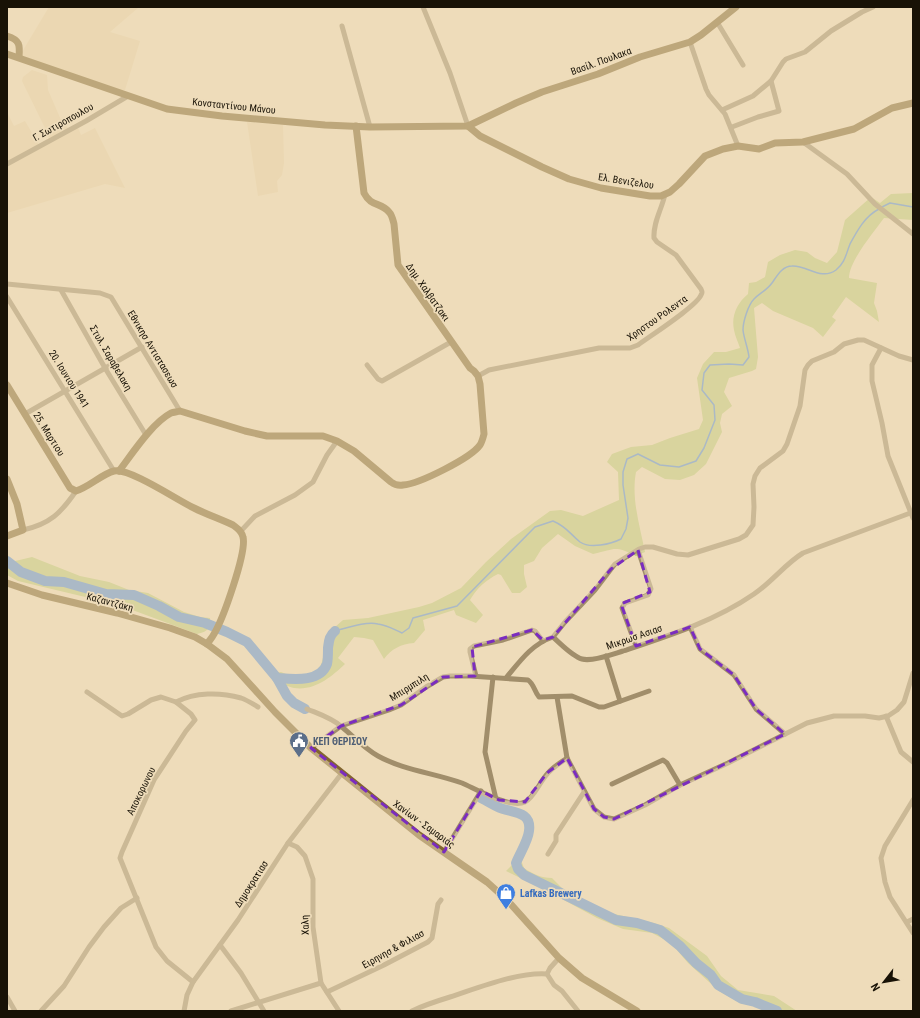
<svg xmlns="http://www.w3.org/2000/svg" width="920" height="1018" viewBox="0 0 920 1018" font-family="'Roboto Condensed',sans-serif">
<rect width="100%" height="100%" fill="#eedcba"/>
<!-- built -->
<g fill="#e6d1a8">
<polygon points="49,7 139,7 110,32 140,41 125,90 115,91 19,57"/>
<polygon points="32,70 47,75 48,90 61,120 69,129 77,125 81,135 95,128 125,188 105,184 7,213 7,112 14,126 25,121 39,145 49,140 47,132 22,81 23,77"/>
<polygon points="247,122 283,125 284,163 282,175 277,181 278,192 258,196"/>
</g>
<!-- green -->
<g fill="#bfca7c">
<path d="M913,193V220L884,218C874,232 849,261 849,278L877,283L874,303L877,311L879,322L846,297L832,317L836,320L823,337L813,328L773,311L762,303L754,308L758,357L756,369L752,371L729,378L724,392L732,406L722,414L720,423L722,432L706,464L694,475L680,480L665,479L642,467L636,472C631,499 640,526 645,552L636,556C614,545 616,549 593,554L575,546L558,534L542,548L534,561L524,565V574L527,587L520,593H512L501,575L498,574C486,580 477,588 470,600L483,615L476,623L456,615L454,610L423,620L425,630L414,643C401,644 391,649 384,659L373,640L364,638L354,637L338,658L345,664C331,677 315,691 294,688C288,687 283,683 276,683L270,673L281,672L291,676H300L315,672L321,665L323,658L327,634L343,620L368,618L419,607L432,603L461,588L486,562L511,539L550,511L561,510L583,516L619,500L618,472L607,462L612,454L631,447L652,445L670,438L699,429L703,420L697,378L703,364L714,352H726L740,348C738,342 735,336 734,330C731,316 737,303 748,294L749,283L756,282L765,277L768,262L780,255L795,250L807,252L815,258L827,263L837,252L845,220L871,197L880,203L891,194Z"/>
<path d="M32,557L80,576L109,582L129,590L148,593L184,612L200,617L210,618C210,630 208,631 197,634L119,605L18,581L7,575V563Z"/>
<path d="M522,844L526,848L521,860L524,868C533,874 541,878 552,878L563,889L610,913L654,923L669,928L707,956L721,976L738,990L774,996L797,1011H763L759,1007L740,1003L719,991L688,963L671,943L652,933L623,929L597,918L551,893L506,871L512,865Z"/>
</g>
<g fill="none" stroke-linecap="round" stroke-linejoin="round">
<!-- stream -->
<g stroke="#598fd4" stroke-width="1.5">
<polyline points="882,207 890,203 913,207"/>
<path d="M335,631C347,628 366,621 378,624C387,625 395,630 402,633L409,628L413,618L457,606L535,527L553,521C567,527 569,533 580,542C590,549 611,544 621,539L626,529L628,518L623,485V472L627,459L638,454L660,465L679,467L696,461L704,448L715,420L714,405L702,390L704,373L710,365L729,364L743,365L749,357C748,348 744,339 743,330C743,322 748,305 754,299C760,293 767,290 772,283C777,276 782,266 792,266C807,265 821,281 836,270C845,263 846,254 850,244C857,231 865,216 879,209"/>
</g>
<!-- river -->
<g stroke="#598fd4" stroke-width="10">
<polyline points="7,561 21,572 45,581 64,582 106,594 134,595 159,606 179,617 205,623 227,632 247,642 277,678 287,696 294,703 305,709"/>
<path d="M277,678C292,679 320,683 327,664C328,660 328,653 328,648C329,641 329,636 335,631"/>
<path d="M481,798C487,801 492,804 498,807C510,813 532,810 529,831C528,841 520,853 516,863L518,869L524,875L616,920L637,923L660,930L680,946L696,963L711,975L718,985L742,999L755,1002L777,1011"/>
</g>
<!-- street -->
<g stroke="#a18e6b" stroke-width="5">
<polyline points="423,7 450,73 468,126"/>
<polyline points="717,22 743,65"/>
<polyline points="342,26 370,127"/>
<polyline points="690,42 706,89 709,95 725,114 738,146"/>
<polyline points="722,110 753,96 771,81 783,62 786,59 805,52 831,31 862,12 873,7"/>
<polyline points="732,127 758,117 779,111 771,81"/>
<polyline points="803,142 847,174 875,204 913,234"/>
<polyline points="7,164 86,121 128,96"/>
<polyline points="7,284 100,293 111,297 180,411"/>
<polyline points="61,290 105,368 146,435"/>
<polyline points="7,297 114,471"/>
<polyline points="881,348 872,365 872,381 882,423 888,456 913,518"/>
<polyline points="367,365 378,379 382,381 451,342"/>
<path d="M478,376L489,370L599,348H630L638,345C650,336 697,306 701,295C703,292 702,292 701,289L676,255L657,242L654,238C653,222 662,209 665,194"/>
<polyline points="25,414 142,347"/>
<path d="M23,530C50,524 61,513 76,491"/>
<polyline points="240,532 255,516 295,495 313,482 327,455 337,441"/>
<polyline points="690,627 700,649 734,675 756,709 785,734"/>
<polyline points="553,637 565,622 595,590 611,569 615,564 639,549 645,547 653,547 677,554 688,555 739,539 746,535 753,525 754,507 753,484 755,476 760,468 783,451 787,444 800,406 805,370 808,365 812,361 834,352 844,344 858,340 864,340 899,356 913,360"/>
<polyline points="636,646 622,608 625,603 648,595 651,589 638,550"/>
<polyline points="606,656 620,701"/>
<polyline points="476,676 470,652 470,649 474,646 503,640 532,630 535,631 543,641"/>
<polyline points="493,677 485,752 496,799"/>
<path d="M506,678C520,661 532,644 553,637C561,644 572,656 582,659C592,662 613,654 623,651C668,636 715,621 754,594C772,582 785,564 803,553L913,512"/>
<polyline points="87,692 122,716 128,714 151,700 161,697 176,702 191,714 195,720 186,731 154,780 122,852 120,858 156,947 167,961 193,982"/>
<polyline points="557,697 567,758 594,809 604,817 614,819 645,805 680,785 728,763 807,723 834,716 865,716 879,718 888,716 897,710 904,702 913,673"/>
<path d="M176,702C195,692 220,692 241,698C247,700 253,704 258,707"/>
<path d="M307,709C319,714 332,718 342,727C354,737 364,748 378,756C403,770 434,773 462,783C476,789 510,809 525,802C534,798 540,781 548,773C553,767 560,763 567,758"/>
<polyline points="886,716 901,752 913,762"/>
<path d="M311,748L341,726L389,710L401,705L426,687L443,677L450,676H470L528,680C534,684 534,691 539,697L572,696L599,707H604L649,691"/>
<polyline points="612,784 663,760 667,763 680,785"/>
<polyline points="913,800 885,846 881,858 885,882 890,897 913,933"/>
<polyline points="288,843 297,847 305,856 313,879 313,927 321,983 339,1011"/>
<polyline points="444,852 481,791"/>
<polyline points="548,854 556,841 556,835 584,792"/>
<polyline points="907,922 913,919"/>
<polyline points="220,945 241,973 264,1011"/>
<polyline points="559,958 550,968 547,974 554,985 562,991 578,1011"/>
<polyline points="327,992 384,965 428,942 432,938 438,904 441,900"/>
<polyline points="7,997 15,1011"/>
<polyline points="41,1011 64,986 89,947 104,927 121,908 137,898"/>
<polyline points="184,1011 187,995 193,982 238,920 288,843 342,773"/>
<polyline points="231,1011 321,983"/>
<path d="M412,1011C424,1005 437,1001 450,997C478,988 517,972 547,974"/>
</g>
<!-- secondary -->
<g stroke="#82662f" stroke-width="7">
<path d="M7,36C20,40 20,45 19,57"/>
<polyline points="7,54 167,109 222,116 325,125 370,127 468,126 516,103 542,92 598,74 640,57 690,42 701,35 736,7"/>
<polyline points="468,126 480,136 542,167 569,179 601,188 650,196 661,196 670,192 679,184 705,156 723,149 738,146 759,149 775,143 803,142 854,129 892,108 913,103"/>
<path d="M7,385L70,488L76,491C89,487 102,474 114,471C130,468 177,500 194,508C206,514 220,519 233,525C237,528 242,531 243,537C247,552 223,619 214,634C212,638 209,641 207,644"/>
<path d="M119,471C132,454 152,423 171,413C174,412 177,412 180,411L245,431L267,436H323L337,441L354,451L391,482C395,485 398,486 403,485C419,484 471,458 480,445C482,442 483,438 484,434L480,384L478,376L474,371L470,368L398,265L394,224C393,220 392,215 389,212C381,202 371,207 364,193L356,126"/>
<polyline points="7,479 17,504 23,530 7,536"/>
<polyline points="7,583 42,595 117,613 170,628 195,637 207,644 227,659 275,712 311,748 419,835 487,882 508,901 559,958 582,978 637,1011"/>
</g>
</g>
<!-- marked area -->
<path d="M0 0H920V1018H0ZM638,550L650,592L621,604L636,646L690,627L700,649L734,675L756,709L785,734L614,819L604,817L594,809L567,758L547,773L525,802L499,800L481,791L444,852L311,748L341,726L401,705L443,677L475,676L472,647L532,630L543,640L553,637L611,569Z" fill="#eedcba" fill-opacity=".55" fill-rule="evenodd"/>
<path fill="none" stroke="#7b2cbf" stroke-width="3" stroke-dasharray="8 5" stroke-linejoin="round" d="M638,550L650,592L621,604L636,646L690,627L700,649L734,675L756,709L785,734L614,819L604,817L594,809L567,758L547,773L525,802L499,800L481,791L444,852L311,748L341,726L401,705L443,677L475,676L472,647L532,630L543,640L553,637L611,569Z"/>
<!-- icons -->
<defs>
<g id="civic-pin" transform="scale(1)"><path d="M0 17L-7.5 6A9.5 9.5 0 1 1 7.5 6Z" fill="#5c6f8a" stroke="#eedcba"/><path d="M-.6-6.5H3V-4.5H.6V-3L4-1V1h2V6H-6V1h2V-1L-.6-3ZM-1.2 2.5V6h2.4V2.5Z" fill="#fff"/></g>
<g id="shop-pin" transform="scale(1)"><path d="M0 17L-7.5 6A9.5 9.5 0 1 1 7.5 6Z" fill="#3f7fe0" stroke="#eedcba"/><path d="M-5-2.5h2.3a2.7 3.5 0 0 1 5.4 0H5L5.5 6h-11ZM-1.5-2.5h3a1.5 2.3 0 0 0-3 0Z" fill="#fff"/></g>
</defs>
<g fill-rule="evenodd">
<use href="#civic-pin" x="299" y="741"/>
<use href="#shop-pin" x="506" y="893"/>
</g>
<g text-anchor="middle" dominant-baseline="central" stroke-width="3.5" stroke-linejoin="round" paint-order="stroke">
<!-- street labels -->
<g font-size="10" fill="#181206" stroke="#eedcba">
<text transform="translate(601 61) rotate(-20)">Βασίλ. Πουλακα</text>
<text transform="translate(234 106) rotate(6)">Κονσταντίνου Μάνου</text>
<text transform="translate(63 122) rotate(-29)">Γ. Σωτιροπουλου</text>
<text transform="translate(626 181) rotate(9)">Ελ. Βενιζελου</text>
<text transform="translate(428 292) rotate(55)">Δημ. Χαλβατζακι</text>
<text transform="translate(657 318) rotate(-35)">Χρηστου Ρολεντα</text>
<text transform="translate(153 349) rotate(59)">Εθνικησ Αντιστασεωσ</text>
<text transform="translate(111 358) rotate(60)">Στυλ. Σαραβελακη</text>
<text transform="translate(69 379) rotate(58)">20. Ιουνιου 1941</text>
<text transform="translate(49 434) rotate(58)">25. Μαρτιου</text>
<text transform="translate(110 602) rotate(15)">Καζαντζάκη</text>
<text transform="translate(634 637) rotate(-19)">Μικρωσ Ασιασ</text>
<text transform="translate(409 687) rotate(-32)">Μπιρμπιλη</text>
<text transform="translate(141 791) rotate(-64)">Αποκορωνου</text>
<text transform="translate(424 824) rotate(36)">Χανίων - Σαμαριάς</text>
<text transform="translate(251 884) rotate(-57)">Δημοκρατιασ</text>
<text transform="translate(305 925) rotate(-92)">Χαλη</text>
<text transform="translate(393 949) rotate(-29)">Ειρηνησ &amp; Φιλιασ</text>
</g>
<!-- service labels -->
<g font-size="10" font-weight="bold" fill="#4e5e75" stroke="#eedcba" text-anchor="start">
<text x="313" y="741">ΚΕΠ ΘΕΡΙΣΟΥ</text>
</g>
<!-- shop labels -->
<g font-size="10" font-weight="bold" fill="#366cbe" stroke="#eedcba" text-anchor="start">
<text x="520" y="893">Lafkas Brewery</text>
</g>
</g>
<!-- border -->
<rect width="920" height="1018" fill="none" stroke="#181206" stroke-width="16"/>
<!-- north arrow -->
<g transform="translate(884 982) rotate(239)" stroke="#eedcba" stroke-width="3" paint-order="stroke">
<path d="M0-3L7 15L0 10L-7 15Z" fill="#181206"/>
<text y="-6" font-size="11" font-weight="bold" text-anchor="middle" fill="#181206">N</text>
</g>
</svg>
